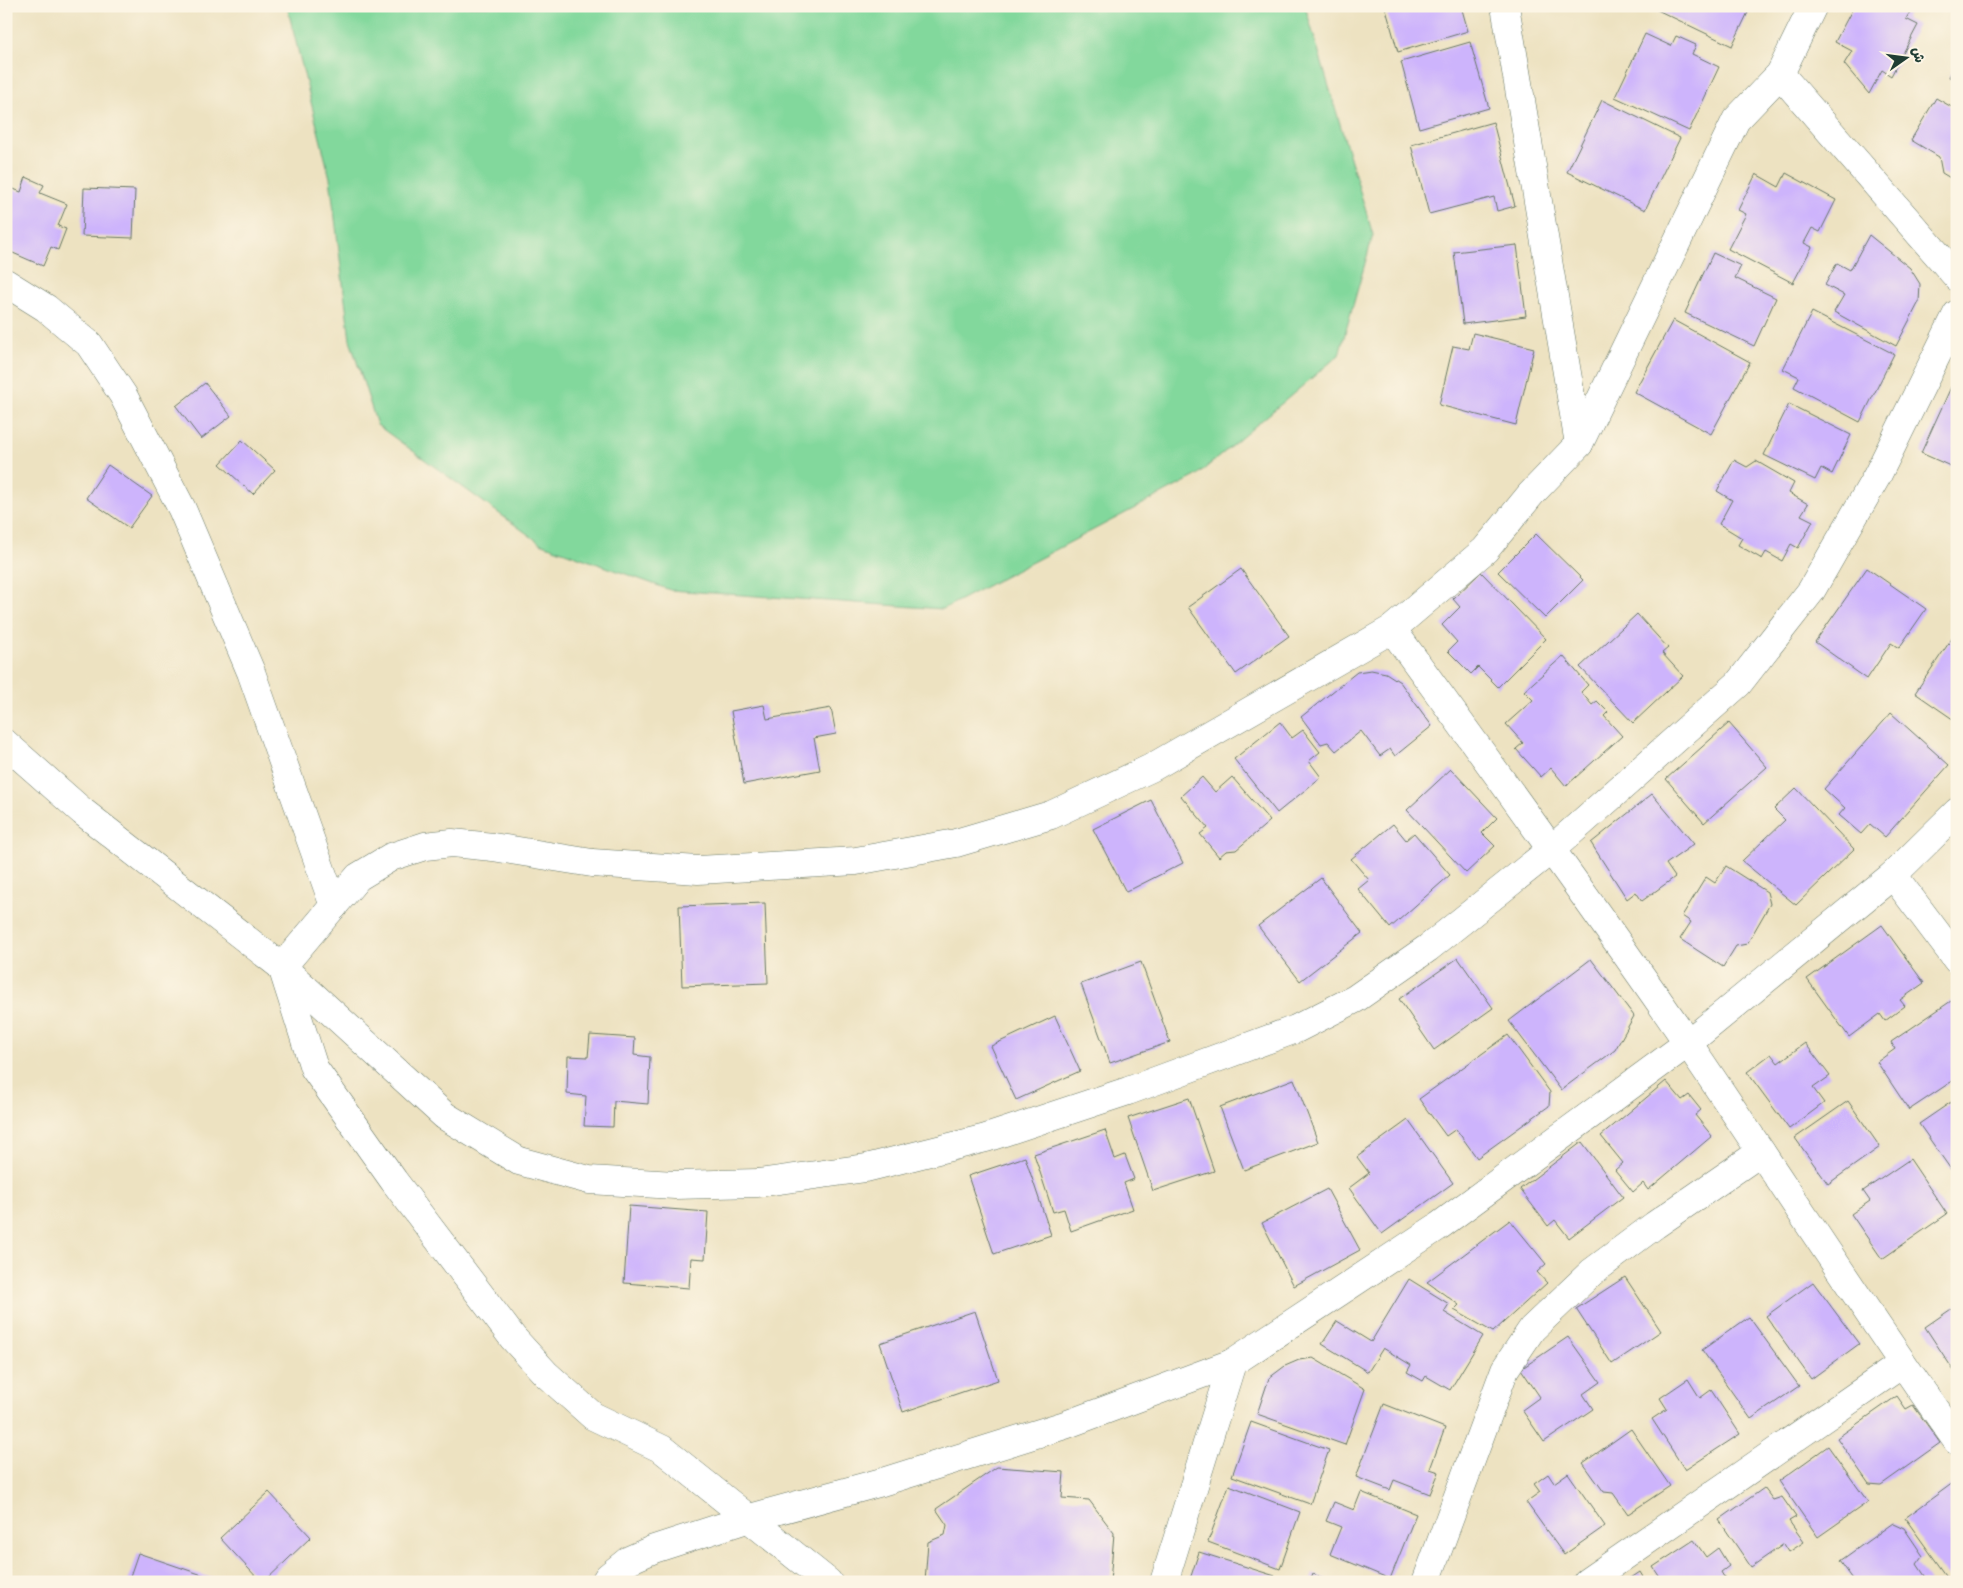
<svg xmlns="http://www.w3.org/2000/svg" width="1963" height="1588" viewBox="0 0 1963 1588" font-family="Caveat,'Playpen Sans Arabic',sans-serif">
<rect width="100%" height="100%" fill="#fcf5e5"/>
<filter id="ink" filterUnits="userSpaceOnUse"><feTurbulence type="fractalNoise" baseFrequency=".02" numOctaves="2"/><feDisplacementMap in="SourceGraphic" scale="10" xChannelSelector="R" yChannelSelector="G"/><feConvolveMatrix kernelMatrix="1 2 1 2 8 2 1 2 1" color-interpolation-filters="sRGB"/></filter>
<filter id="wash" filterUnits="userSpaceOnUse"><feTurbulence type="fractalNoise" baseFrequency=".0096" numOctaves="4" result="noise"/><feDisplacementMap in="SourceGraphic" scale="20" xChannelSelector="R" yChannelSelector="G"/><feGaussianBlur stdDeviation="1.12" result="paint"/><feColorMatrix in="noise" values="0 0 0 0 0 0 0 0 0 0 0 0 0 0 0 0 0 1.4 0 .05"/><feComposite in="paint" operator="in"/></filter>
<g filter="url(#wash)">
<rect width="100%" height="100%" fill="#ede2c1"/>
<!-- green -->
<polygon fill="#82d89c" stroke="#508a68" points="287,6 1305,6 1373,235 1339,355 1196,476 943,609 670,590 540,543 377,425 350,340 330,178"/>
<g id="blocks">
<!-- building -->
<g fill="#cdb4fc">
<polygon points="1385,6 1461,6 1468,31 1398,52"/>
<polygon points="1649,6 1751,6 1732,46"/>
<polygon points="1854,6 1913,6 1906,19 1918,25 1891,76 1882,70 1869,94 1844,64 1852,51 1835,42"/>
<polygon points="1645,34 1671,46 1676,36 1696,45 1692,54 1719,67 1689,131 1615,97"/>
<polygon points="1470,42 1489,108 1419,128 1401,62"/>
<polygon points="1957,62 1957,81 1949,77"/>
<polygon points="1936,98 1957,110 1957,182 1942,173 1939,157 1911,140"/>
<polygon points="1602,100 1680,138 1645,210 1567,172"/>
<polygon points="1493,122 1515,206 1497,211 1494,197 1429,214 1411,145"/>
<polygon points="1786,173 1836,200 1820,232 1812,228 1804,243 1812,247 1793,283 1728,249 1746,214 1738,210 1756,174 1779,187"/>
<polygon points="26,177 44,185 40,193 67,204 58,226 66,229 58,250 51,247 43,266 6,250 6,186 21,192"/>
<polygon points="84,188 135,190 133,238 82,236"/>
<polygon points="1869,235 1910,268 1920,284 1919,302 1896,346 1834,312 1844,295 1825,285 1837,263 1850,270"/>
<polygon points="1517,245 1526,316 1463,324 1454,252"/>
<polygon points="1713,253 1741,266 1735,278 1776,298 1754,346 1685,313"/>
<polygon points="1812,312 1894,354 1860,422 1794,387 1799,377 1783,369"/>
<polygon points="1673,320 1750,362 1711,434 1634,392"/>
<polygon points="1473,333 1534,348 1516,425 1439,405 1453,346 1469,349"/>
<polygon points="1957,374 1957,469 1921,453"/>
<polygon points="205,383 231,416 201,439 176,406"/>
<polygon points="1789,404 1851,435 1832,474 1821,468 1815,480 1764,455"/>
<polygon points="242,440 275,470 253,494 220,464"/>
<polygon points="1734,460 1747,467 1756,461 1794,483 1789,493 1808,504 1801,515 1813,521 1798,548 1791,544 1782,561 1766,552 1762,559 1738,545 1742,538 1719,524 1732,500 1717,491"/>
<polygon points="108,465 152,496 129,528 86,498"/>
<polygon points="1536,534 1583,580 1545,618 1498,572"/>
<polygon points="1867,568 1926,609 1899,648 1891,643 1867,679 1815,642"/>
<polygon points="1241,569 1289,636 1236,674 1188,607"/>
<polygon points="1481,572 1546,639 1498,687 1478,667 1471,674 1448,651 1457,642 1442,625 1460,607 1453,599"/>
<polygon points="1637,614 1668,648 1662,653 1683,676 1633,723 1580,667"/>
<polygon points="1957,631 1957,722 1915,693"/>
<polygon points="1563,656 1588,685 1581,692 1592,705 1597,701 1608,712 1604,716 1622,736 1566,786 1551,768 1541,777 1516,749 1523,743 1506,724 1533,700 1524,691"/>
<polygon points="1371,670 1386,673 1400,682 1432,726 1395,756 1390,749 1380,756 1361,731 1336,751 1328,742 1321,744 1301,717 1357,672"/>
<polygon points="764,705 767,719 831,708 836,734 814,738 820,770 744,784 731,711"/>
<polygon points="1891,713 1949,765 1885,837 1870,824 1861,834 1839,815 1845,808 1824,789"/>
<polygon points="1280,722 1292,738 1303,730 1320,752 1309,761 1321,777 1277,813 1234,759"/>
<polygon points="1729,723 1767,767 1704,823 1666,779"/>
<polygon points="1451,769 1497,818 1482,833 1495,846 1466,873 1407,810"/>
<polygon points="1202,777 1215,792 1232,777 1270,821 1236,850 1226,851 1219,857 1200,834 1208,828 1181,796"/>
<polygon points="1796,788 1854,849 1796,905 1742,861 1785,820 1774,809"/>
<polygon points="1652,794 1694,844 1666,864 1675,877 1642,901 1636,892 1627,899 1591,843"/>
<polygon points="1151,800 1183,863 1126,892 1093,829"/>
<polygon points="1393,824 1406,840 1414,833 1450,875 1390,928 1358,889 1369,880 1351,859"/>
<polygon points="1726,866 1767,892 1770,904 1747,944 1736,946 1723,967 1680,939 1691,922 1682,916 1706,877 1715,883"/>
<polygon points="1321,878 1362,933 1300,981 1258,926"/>
<polygon points="765,903 768,983 682,986 679,906"/>
<polygon points="1882,925 1924,983 1900,1000 1905,1006 1885,1021 1880,1014 1849,1037 1807,979"/>
<polygon points="1458,958 1493,1008 1434,1050 1399,999"/>
<polygon points="1591,959 1634,1016 1615,1050 1561,1090 1509,1021"/>
<polygon points="1141,962 1170,1042 1110,1063 1081,984"/>
<polygon points="1951,1001 1957,1009 1957,1078 1909,1110 1877,1062 1895,1049 1891,1042"/>
<polygon points="1055,1016 1080,1071 1016,1100 991,1046"/>
<polygon points="590,1035 635,1038 634,1055 650,1057 648,1104 614,1101 613,1127 584,1126 586,1096 567,1094 568,1056 588,1057"/>
<polygon points="1508,1035 1550,1092 1549,1106 1477,1158 1456,1129 1446,1136 1419,1099"/>
<polygon points="1805,1043 1830,1076 1813,1088 1824,1103 1789,1129 1747,1072 1771,1054 1778,1063"/>
<polygon points="1294,1079 1318,1142 1244,1170 1220,1107"/>
<polygon points="1666,1081 1682,1100 1689,1095 1701,1110 1695,1115 1712,1136 1648,1190 1643,1183 1633,1192 1615,1170 1623,1163 1601,1136"/>
<polygon points="1189,1098 1214,1171 1153,1191 1128,1118"/>
<polygon points="1957,1098 1957,1178 1919,1124"/>
<polygon points="1848,1101 1880,1147 1828,1184 1795,1138"/>
<polygon points="1408,1120 1453,1183 1382,1234 1349,1188 1369,1173 1357,1157"/>
<polygon points="1105,1130 1115,1159 1125,1155 1134,1179 1124,1183 1133,1209 1071,1231 1064,1209 1053,1212 1034,1154"/>
<polygon points="1582,1142 1623,1197 1569,1238 1555,1220 1548,1226 1520,1189"/>
<polygon points="1025,1157 1051,1235 994,1254 968,1176"/>
<polygon points="1910,1159 1947,1214 1882,1259 1851,1214 1870,1201 1863,1191"/>
<polygon points="1327,1189 1360,1250 1294,1286 1262,1223"/>
<polygon points="629,1206 708,1212 705,1259 691,1258 689,1288 624,1283"/>
<polygon points="1510,1220 1546,1264 1537,1272 1547,1283 1493,1332 1454,1310 1459,1305 1427,1282"/>
<polygon points="1625,1277 1661,1331 1612,1364 1576,1309"/>
<polygon points="1409,1279 1449,1304 1444,1312 1483,1336 1450,1390 1426,1376 1423,1381 1407,1372 1411,1365 1383,1348 1368,1372 1322,1344 1337,1321 1371,1342"/>
<polygon points="1813,1282 1859,1344 1811,1379 1766,1316"/>
<polygon points="1957,1305 1957,1369 1954,1371 1925,1327"/>
<polygon points="975,1311 998,1380 903,1412 880,1343"/>
<polygon points="1749,1317 1799,1386 1751,1419 1702,1350"/>
<polygon points="1568,1337 1600,1382 1583,1394 1593,1409 1544,1442 1522,1410 1540,1397 1521,1369"/>
<polygon points="1313,1358 1365,1389 1345,1445 1257,1414 1269,1378 1285,1366 1299,1360"/>
<polygon points="1688,1379 1700,1398 1711,1390 1740,1434 1685,1470 1652,1419 1667,1409 1660,1398"/>
<polygon points="1897,1396 1906,1409 1913,1405 1940,1443 1881,1485 1869,1484 1837,1438"/>
<polygon points="1384,1404 1445,1428 1430,1469 1439,1472 1430,1494 1394,1480 1390,1490 1356,1477"/>
<polygon points="1251,1422 1329,1450 1310,1504 1232,1476"/>
<polygon points="1631,1429 1670,1486 1628,1514 1613,1493 1604,1492 1583,1463"/>
<polygon points="1828,1446 1868,1502 1818,1537 1779,1481"/>
<polygon points="997,1467 1064,1472 1062,1498 1089,1500 1114,1533 1110,1582 925,1582 928,1542 945,1535 947,1525 936,1509"/>
<polygon points="1568,1473 1605,1526 1564,1555 1526,1502 1540,1492 1534,1484 1548,1474 1554,1483"/>
<polygon points="1957,1480 1957,1582 1951,1582 1905,1518"/>
<polygon points="1229,1485 1300,1512 1280,1569 1208,1542"/>
<polygon points="1764,1488 1773,1500 1782,1497 1796,1517 1789,1521 1804,1542 1789,1552 1784,1544 1751,1567 1719,1520"/>
<polygon points="269,1492 311,1537 264,1582 261,1582 220,1538"/>
<polygon points="1361,1492 1416,1514 1390,1579 1330,1554 1341,1527 1326,1521 1334,1502 1354,1510"/>
<polygon points="1893,1523 1904,1528 1923,1556 1917,1564 1929,1582 1855,1582 1840,1561"/>
<polygon points="1694,1540 1706,1557 1718,1548 1729,1566 1721,1572 1727,1582 1663,1582 1653,1567"/>
<polygon points="1199,1552 1275,1576 1273,1582 1189,1582"/>
<polygon points="138,1553 217,1580 217,1582 128,1582"/>
<polygon points="1640,1572 1646,1582 1625,1582"/>
<polygon points="1313,1574 1334,1582 1310,1582"/>
</g>
</g>
</g>
<g filter="url(#ink)">
<use href="#blocks" fill-opacity="0" stroke="#677765" stroke-width="1"/>
<g fill="none" stroke-linecap="round" stroke-linejoin="round">
<!-- minor casing -->
<g stroke="#677765" stroke-width="29">
<g id="minor">
<polyline points="1505,6 1579,444"/>
<polyline points="1780,74 1957,277"/>
<polyline points="6,283 46,308 89,344 123,395 182,509 251,672 334,906"/>
<path d="M1392,629C1492,767 1593,905 1690,1046C1779,1177 1865,1312 1957,1441"/>
<polyline points="6,744 83,812 282,967 445,1116 519,1161 589,1180 675,1185 758,1183 866,1168 986,1138 1128,1091 1296,1029 1355,999 1428,948 1552,849 1738,684 1811,591 1877,476 1957,314"/>
<polyline points="1893,875 1957,960"/>
<polyline points="605,1582 608,1577 629,1560 654,1549 750,1518 882,1482 1065,1425 1232,1363 1439,1226 1688,1043 1893,875 1957,812"/>
<polyline points="828,1582 662,1449 593,1416 546,1374 513,1338 394,1181 314,1068 282,967 358,877 391,857 425,846 452,843 493,847 592,863 698,870 856,861 956,843 1051,815 1151,768 1392,629 1485,550 1531,494 1579,444 1736,120 1780,74 1813,6"/>
<polyline points="1164,1582 1232,1363"/>
<polyline points="1426,1582 1505,1369 1532,1329 1592,1272 1655,1225 1761,1152"/>
<polyline points="1587,1582 1902,1364"/>
</g>
</g>
<!-- minor -->
<use href="#minor" stroke="#fff" stroke-width="28"/>
</g>
</g>
<!-- margin -->
<rect width="1963" height="1588" fill="none" stroke="#fcf5e5" stroke-width="25"/>
<!-- north arrow -->
<g transform="translate(1906 58) rotate(76)" stroke="#fcf5e5" stroke-width="4" paint-order="stroke">
<path d="M0-4L9 19L0 12L-9 19Z" fill="#1f3d34"/>
<text y="-8" font-size="14" font-weight="bold" text-anchor="middle" fill="#1f3d34">ش</text>
</g>
</svg>
